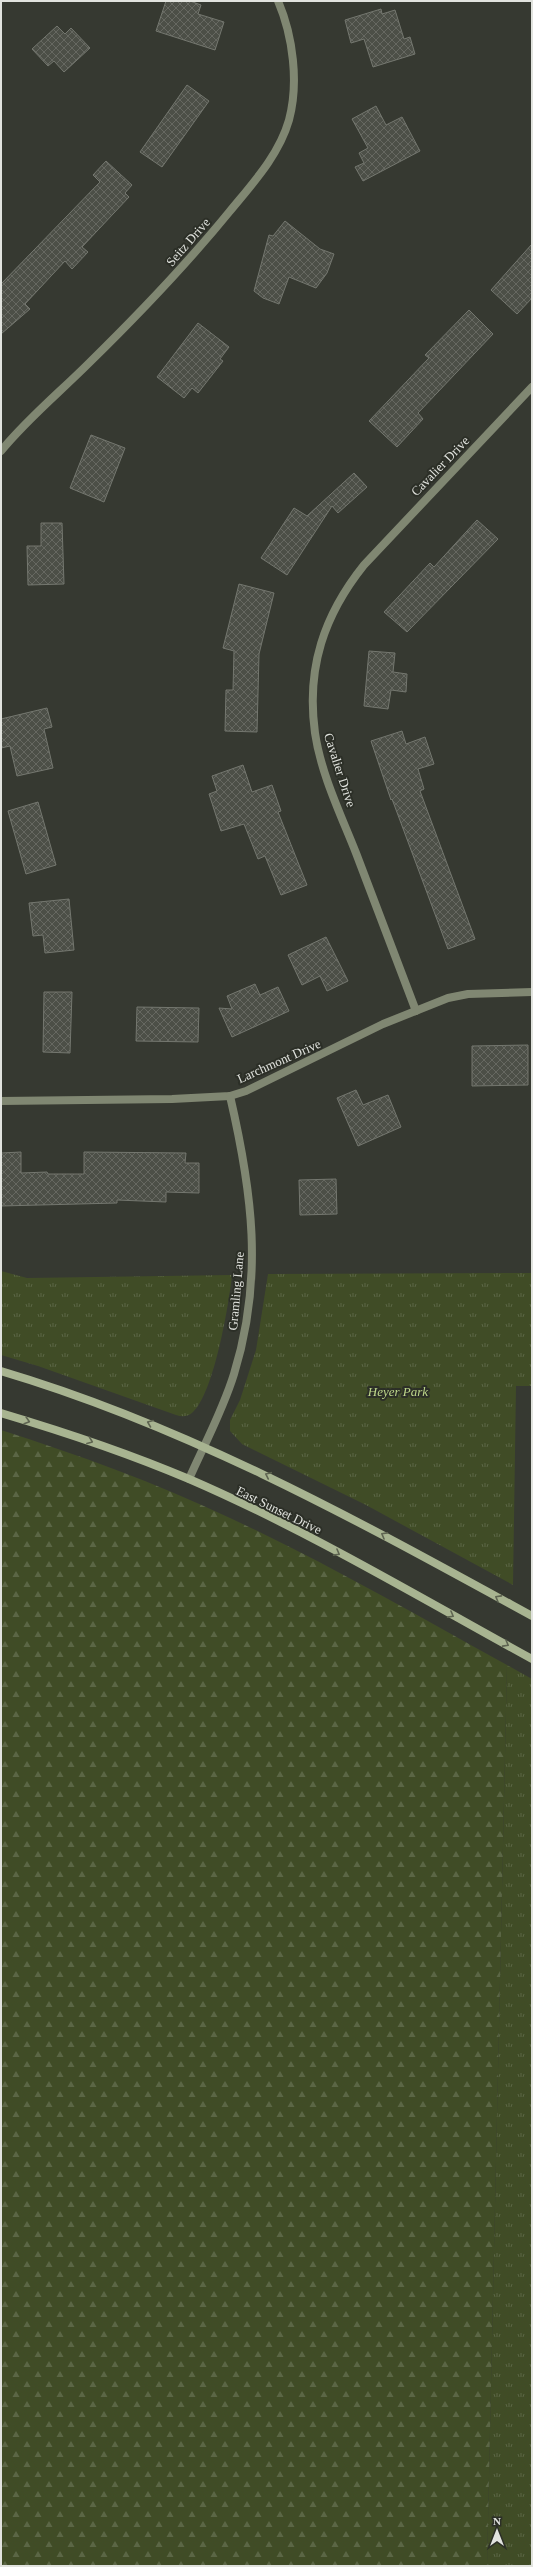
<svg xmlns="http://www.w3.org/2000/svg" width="533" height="2567" viewBox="0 0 533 2567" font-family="'Times New Roman',serif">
<defs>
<pattern id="grass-tufts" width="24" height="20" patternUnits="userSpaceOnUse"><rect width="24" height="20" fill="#404c26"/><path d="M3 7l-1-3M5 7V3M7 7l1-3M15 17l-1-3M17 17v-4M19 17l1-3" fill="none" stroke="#5b6645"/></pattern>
<pattern id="forest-firs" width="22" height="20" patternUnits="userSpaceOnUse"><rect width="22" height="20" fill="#404c26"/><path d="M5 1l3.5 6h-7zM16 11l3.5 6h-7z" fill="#5b6645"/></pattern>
<pattern id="building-cross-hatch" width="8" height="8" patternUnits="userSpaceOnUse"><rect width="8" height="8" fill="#4c4f47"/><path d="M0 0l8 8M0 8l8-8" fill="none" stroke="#666861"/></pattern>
</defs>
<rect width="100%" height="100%" fill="#363931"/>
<!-- grass -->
<g fill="url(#grass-tufts)">
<path d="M1,1271L27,1278L232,1275C229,1304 214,1393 193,1412C188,1417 182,1417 176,1415L38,1366L1,1355Z"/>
<polygon points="532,1273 532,1386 516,1386 513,1585 366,1505 242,1444 230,1431 230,1420 240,1400 256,1350 268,1274"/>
<polygon points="507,1665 532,1679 532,2566 487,2566"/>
</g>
<!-- forest -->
<path fill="url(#forest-firs)" d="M1,1430C79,1455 156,1483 230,1518C325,1562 416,1615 507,1665L487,2566H1Z"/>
<!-- building -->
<g fill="url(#building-cross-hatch)" stroke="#74776f">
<polygon points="166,1 190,1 201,5 198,14 224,22 215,50 156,31"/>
<polygon points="381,9 382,14 395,10 404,39 410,37 415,54 373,67 364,39 351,43 345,20"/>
<polygon points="57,26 65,34 71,28 90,48 64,72 54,61 48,66 32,49"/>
<polygon points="187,85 209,101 162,167 140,152"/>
<polygon points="376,106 386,125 402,117 420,151 363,181 355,167 364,163 359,153 368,148 352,119"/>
<polygon points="106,161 132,185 125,193 129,197 82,247 88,252 72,269 65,261 25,304 30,309 1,334 1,284 100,182 93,175"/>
<polygon points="285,221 320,249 334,254 327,273 316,288 289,277 279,304 263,298 254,291 269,235 273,236"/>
<polygon points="532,244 532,298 517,314 491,290"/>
<polygon points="469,310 493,334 418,413 423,419 397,447 369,421 429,358 425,355"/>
<polygon points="198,323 229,347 220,359 223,361 198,393 192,388 184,398 157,377"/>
<polygon points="91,435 125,448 104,502 70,488"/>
<polygon points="354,473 367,487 338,513 332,506 287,575 261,558 294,508 307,516"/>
<polygon points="477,520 498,539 407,632 384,612 430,563 434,567"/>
<polygon points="41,523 62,523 64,584 28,585 27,546 41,546"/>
<polygon points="239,584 274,593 259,654 257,732 225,731 226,690 233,690 234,651 223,648"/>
<polygon points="369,651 395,653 393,672 407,674 406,692 391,690 388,709 364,706"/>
<polygon points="47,708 52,727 44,729 53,768 17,776 10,746 1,748 1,719"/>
<polygon points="402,731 406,744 425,737 434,764 418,769 424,789 420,791 475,939 448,949 392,799 391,800 371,741"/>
<polygon points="243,765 252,792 272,785 281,811 278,812 307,885 281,895 265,856 258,859 244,824 221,831 209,794 217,791 212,776"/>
<polygon points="38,802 56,865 26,874 8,811"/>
<polygon points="69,899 74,950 45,953 43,935 33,936 29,903"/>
<polygon points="326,937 348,981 327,991 320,976 302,985 288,955"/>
<polygon points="255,984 260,995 278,987 289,1011 232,1037 219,1008 232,1009 227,996"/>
<polygon points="44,992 72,992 70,1053 43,1052"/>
<polygon points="137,1007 199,1008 198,1042 136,1041"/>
<polygon points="528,1045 528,1085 472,1086 472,1046"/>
<polygon points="356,1090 363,1105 388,1095 401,1127 358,1146 337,1098"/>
<polygon points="21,1152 21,1173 47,1172 48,1174 84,1174 84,1152 186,1153 185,1163 199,1163 199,1193 166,1192 166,1202 117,1200 117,1203 1,1206 1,1153"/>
<polygon points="336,1179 337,1214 300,1215 299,1180"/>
</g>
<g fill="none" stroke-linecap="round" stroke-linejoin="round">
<!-- minor -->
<g stroke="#808772" stroke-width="8">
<path d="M1,451C27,419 60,392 89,363C139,314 186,265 230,211C253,183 279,155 289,120C299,83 293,36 278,1"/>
<path d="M416,1011C396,958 376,906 356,853C341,815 321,774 315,733C306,668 324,615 364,565L532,387"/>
<polyline points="1,1101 172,1099 230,1096 246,1091 383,1024 448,998 468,994 532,992"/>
<path d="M189,1479C204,1445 223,1410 234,1374C264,1277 252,1191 230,1096"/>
</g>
<!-- secondary -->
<g stroke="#a8b491" stroke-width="8">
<path d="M1,1371C190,1427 360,1522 532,1616"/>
<path d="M1,1413C65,1432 128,1453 189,1479C307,1530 419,1597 532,1659"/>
</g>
</g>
<!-- one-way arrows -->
<defs><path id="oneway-chevron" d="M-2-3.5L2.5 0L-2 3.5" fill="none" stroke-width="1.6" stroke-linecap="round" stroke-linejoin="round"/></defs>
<g stroke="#5e6451">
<use href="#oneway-chevron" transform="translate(27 1421) rotate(17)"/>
<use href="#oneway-chevron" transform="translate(150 1423) rotate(-158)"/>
<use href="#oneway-chevron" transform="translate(90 1441) rotate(21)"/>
<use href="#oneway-chevron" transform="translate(268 1475) rotate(-155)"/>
<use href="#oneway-chevron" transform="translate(384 1535) rotate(-151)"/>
<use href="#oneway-chevron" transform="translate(337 1553) rotate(29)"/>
<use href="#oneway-chevron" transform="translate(498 1598) rotate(-151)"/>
<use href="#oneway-chevron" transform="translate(451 1615) rotate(29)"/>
<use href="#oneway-chevron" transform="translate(506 1644) rotate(29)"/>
</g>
<g text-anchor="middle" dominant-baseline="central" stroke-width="4" stroke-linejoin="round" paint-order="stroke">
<!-- street labels -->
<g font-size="13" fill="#e1e3de" stroke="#2c2f27">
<text transform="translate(188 242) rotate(-49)">Seitz Drive</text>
<text transform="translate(440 466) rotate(-46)">Cavalier Drive</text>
<text transform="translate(340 770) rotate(72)">Cavalier Drive</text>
<text transform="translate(279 1061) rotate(-24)">Larchmont Drive</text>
<text transform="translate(236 1291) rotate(-85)">Gramling Lane</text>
<text transform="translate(279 1510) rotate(26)">East Sunset Drive</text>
</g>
<!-- park labels -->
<g font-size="13" font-style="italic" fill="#bdd68a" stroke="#2c2f27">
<text x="398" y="1391">Heyer Park</text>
</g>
</g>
<!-- border -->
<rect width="533" height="2567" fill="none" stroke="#e1e3de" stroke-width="4"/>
<!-- north arrow -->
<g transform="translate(497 2531)" stroke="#2c2f27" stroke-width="3" paint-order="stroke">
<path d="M0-3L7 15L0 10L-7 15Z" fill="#e1e3de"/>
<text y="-6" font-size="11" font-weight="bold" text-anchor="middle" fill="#e1e3de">N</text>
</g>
</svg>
